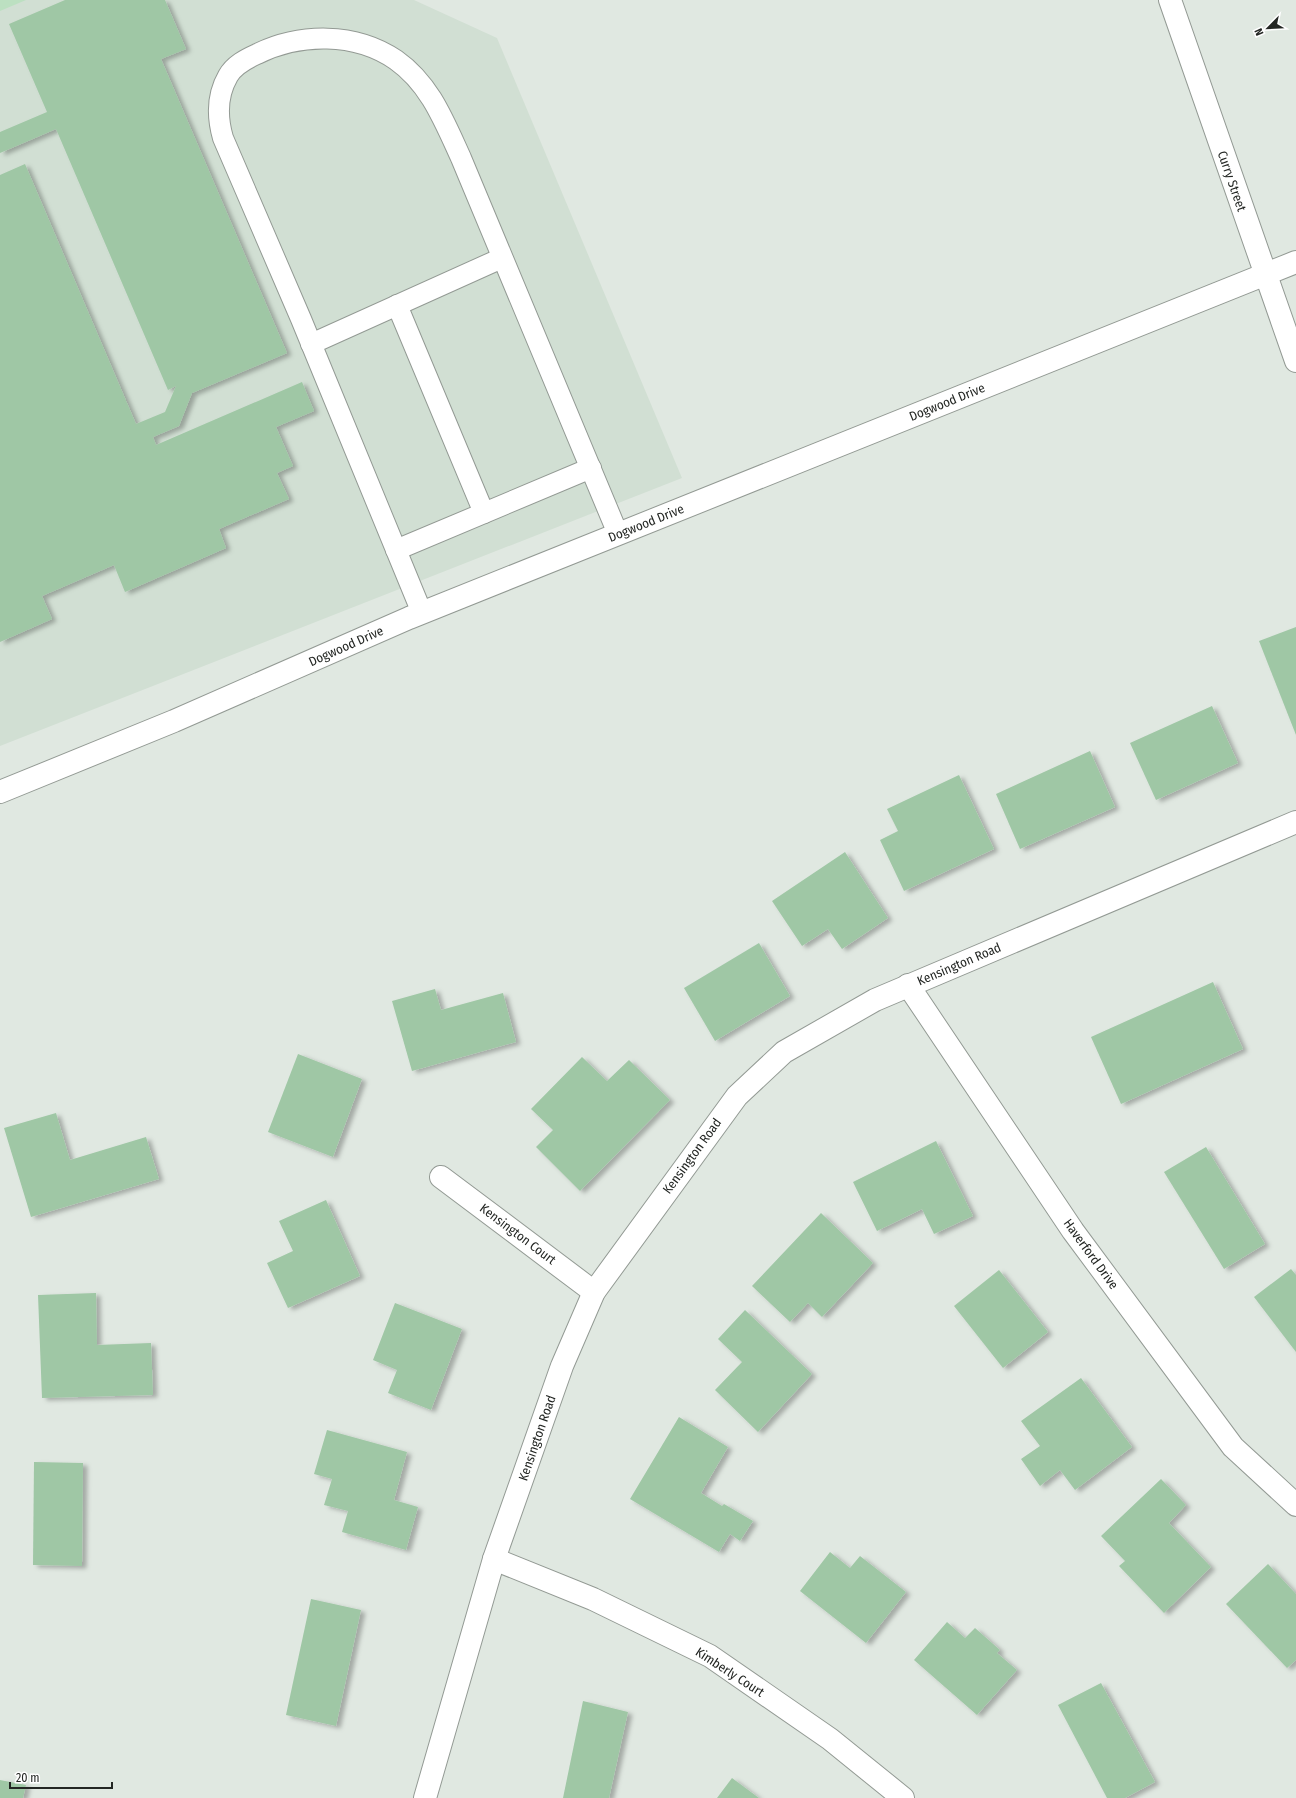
<svg xmlns="http://www.w3.org/2000/svg" width="1296" height="1798" viewBox="0 0 1296 1798" font-family="'Fira Sans Condensed',sans-serif">
<defs>
<filter id="shadow"><feDropShadow dx="4.5" dy="2.5" stdDeviation="2" flood-color="#0004"/></filter>
</defs>
<rect width="100%" height="100%" fill="#e0e8e1"/>
<!-- built -->
<polygon fill="#d1dfd3" points="0,0 414,0 497,38 682,478 0,746"/>
<!-- green -->
<polygon fill="#bce0c1" points="0,0 26,0 0,11"/>
<!-- building -->
<g fill="#9fc7a5" filter="url(#shadow)">
<polygon points="65,0 165,0 186,49 161,59 287,353 192,393 179,426 153,437 156,445 302,382 314,411 276,427 293,466 277,473 289,499 219,529 226,548 125,592 114,565 42,596 52,619 0,642 0,175 25,164 136,424 165,412 176,386 168,390 56,129 0,153 0,132 47,112 9,24"/>
<polygon points="1296,627 1296,735 1259,641"/>
<polygon points="1212,706 1238,763 1156,800 1130,743"/>
<polygon points="1090,751 1115,807 1020,849 996,794"/>
<polygon points="959,775 994,849 904,891 880,840 898,831 887,809"/>
<polygon points="845,852 888,918 842,949 828,929 802,946 772,901"/>
<polygon points="759,943 790,996 715,1041 684,988"/>
<polygon points="1213,982 1243,1049 1121,1104 1091,1037"/>
<polygon points="435,989 441,1010 503,993 516,1042 412,1071 392,1001"/>
<polygon points="298,1054 362,1079 333,1157 268,1132"/>
<polygon points="582,1057 607,1081 629,1060 670,1100 580,1191 536,1147 553,1130 531,1109"/>
<polygon points="56,1113 70,1160 146,1137 159,1179 31,1217 4,1128"/>
<polygon points="936,1141 973,1216 934,1234 922,1209 877,1231 853,1182"/>
<polygon points="1206,1147 1265,1244 1224,1269 1164,1172"/>
<polygon points="326,1200 360,1276 288,1308 267,1263 293,1251 279,1221"/>
<polygon points="821,1213 873,1263 822,1317 808,1303 790,1322 752,1286"/>
<polygon points="1291,1269 1296,1275 1296,1352 1254,1297"/>
<polygon points="999,1270 1048,1332 1003,1368 954,1306"/>
<polygon points="96,1293 97,1345 151,1343 153,1395 42,1398 38,1295"/>
<polygon points="395,1303 462,1329 431,1410 388,1393 397,1370 373,1360"/>
<polygon points="745,1310 812,1374 758,1432 715,1390 742,1362 718,1339"/>
<polygon points="1081,1378 1132,1447 1075,1490 1060,1470 1040,1486 1021,1459 1040,1446 1021,1421"/>
<polygon points="679,1417 728,1447 701,1493 722,1506 724,1504 753,1521 740,1541 730,1534 719,1552 630,1499"/>
<polygon points="327,1430 407,1452 394,1500 418,1507 406,1550 342,1532 348,1511 324,1505 332,1479 314,1474"/>
<polygon points="34,1462 83,1463 82,1566 33,1565"/>
<polygon points="1161,1479 1186,1505 1169,1523 1211,1567 1164,1613 1119,1566 1125,1561 1101,1536"/>
<polygon points="830,1552 850,1568 860,1556 906,1592 866,1643 800,1591"/>
<polygon points="1268,1564 1296,1594 1296,1660 1287,1668 1226,1604"/>
<polygon points="311,1599 361,1610 336,1726 286,1715"/>
<polygon points="947,1622 965,1638 975,1628 1000,1650 997,1653 1017,1670 977,1715 914,1660"/>
<polygon points="1101,1683 1155,1782 1125,1798 1107,1798 1058,1705"/>
<polygon points="583,1701 628,1712 609,1798 563,1798"/>
<polygon points="732,1778 759,1798 717,1798"/>
<polygon points="0,1780 26,1785 23,1798 0,1798"/>
</g>
<g fill="none" stroke-linecap="round" stroke-linejoin="round">
<!-- lane casing -->
<g stroke="#939a94" stroke-width="22">
<g id="lane">
<polyline points="397,305 484,513"/>
<polyline points="311,344 502,258"/>
<polyline points="396,550 591,468"/>
<path d="M422,613L301,319L223,138C217,117 217,95 228,76C234,65 246,59 257,54C300,33 355,32 396,60C430,84 444,121 461,158L618,534"/>
</g>
</g>
<!-- street casing -->
<g stroke="#939a94" stroke-width="24">
<g id="street">
<polyline points="1170,0 1296,361"/>
<polyline points="0,792 174,721 409,618 1296,262"/>
<polyline points="908,985 1073,1231 1233,1447 1296,1505"/>
<polyline points="441,1177 594,1292"/>
<polyline points="494,1559 593,1599 710,1656 830,1739 903,1798"/>
<polyline points="425,1798 494,1559 562,1366 594,1292 737,1096 784,1052 875,1000 1296,822"/>
</g>
</g>
<!-- lane -->
<use href="#lane" stroke="#fff" stroke-width="20"/>
<!-- street -->
<use href="#street" stroke="#fff" stroke-width="22"/>
</g>
<g text-anchor="middle" dominant-baseline="central" stroke-width="3.5" stroke-linejoin="round" paint-order="stroke">
<!-- street labels -->
<g font-size="13" fill="#232623" stroke="#fff">
<text transform="translate(1232 181) rotate(71)">Curry Street</text>
<text transform="translate(947 402) rotate(-22)">Dogwood Drive</text>
<text transform="translate(646 523) rotate(-22)">Dogwood Drive</text>
<text transform="translate(346 646) rotate(-24)">Dogwood Drive</text>
<text transform="translate(959 964) rotate(-23)">Kensington Road</text>
<text transform="translate(692 1156) rotate(-54)">Kensington Road</text>
<text transform="translate(518 1234) rotate(37)">Kensington Court</text>
<text transform="translate(1091 1254) rotate(54)">Haverford Drive</text>
<text transform="translate(537 1438) rotate(-71)">Kensington Road</text>
<text transform="translate(730 1672) rotate(33)">Kimberly Court</text>
</g>
</g>
<!-- north arrow -->
<g transform="translate(1268 28) rotate(246)" stroke="#ffffff" stroke-width="3" paint-order="stroke">
<path d="M0-3L7 15L0 10L-7 15Z" fill="#232623"/>
<text y="-6" font-size="11" font-weight="bold" text-anchor="middle" fill="#232623">N</text>
</g>
<!-- scale -->
<path d="M10 1782v6h102v-6" fill="none" stroke="#232623" stroke-width="2"/>
<text x="16" y="1782" font-size="12" fill="#232623" stroke="#ffffff" stroke-width="3" paint-order="stroke">20 m</text>
</svg>
